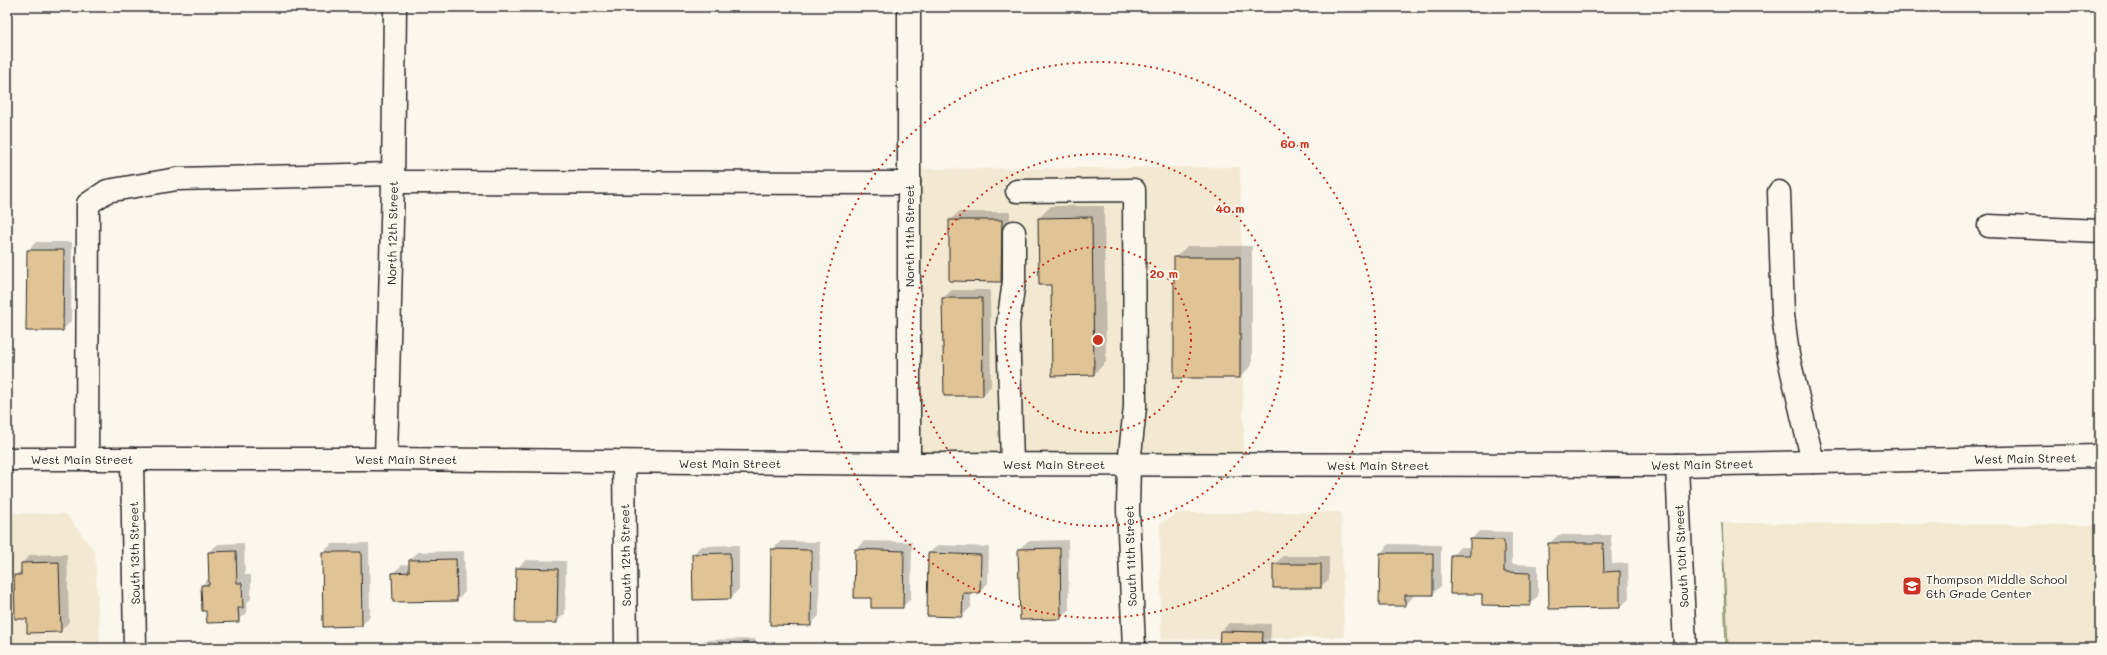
<svg xmlns="http://www.w3.org/2000/svg" width="2107" height="655" viewBox="0 0 2107 655" font-family="Mali,sans-serif">
<rect width="100%" height="100%" fill="#fbf7ec"/>
<filter id="ink" filterUnits="userSpaceOnUse"><feTurbulence type="fractalNoise" baseFrequency=".025" numOctaves="2"/><feDisplacementMap in="SourceGraphic" scale="8" xChannelSelector="R" yChannelSelector="G"/><feConvolveMatrix kernelMatrix="1 2 1 2 8 2 1 2 1" color-interpolation-filters="sRGB"/></filter>
<g filter="url(#ink)">
<!-- built -->
<g fill="#f3e8d2">
<polygon points="1240,167 1244,458 916,457 916,169"/>
<polygon points="2100,322 2100,449 2092,450"/>
<polygon points="1341,512 1344,637 1161,640 1160,524 1178,513"/>
<polygon points="7,513 66,514 95,552 100,648 7,648"/>
<polygon points="1722,523 2100,525 2100,648 1728,648"/>
</g>
<!-- green -->
<polygon fill="#c7e096" stroke="#798660" points="1722,523 1728,648 1726,648"/>
<!-- shadow -->
<g fill="#0003">
<polygon points="1051,206 1104,206 1106,362 1094,374 1053,375 1052,284 1039,218"/>
<polygon points="959,212 1010,212 1009,272 1001,281 950,220"/>
<polygon points="36,242 72,242 71,321 63,330 28,250"/>
<polygon points="1187,246 1252,246 1252,365 1240,377 1175,258"/>
<polygon points="952,290 990,290 991,386 983,395 943,298"/>
<polygon points="1479,531 1512,532 1512,564 1538,565 1538,596 1529,605 1483,593 1452,556 1460,547 1471,547 1471,540"/>
<polygon points="1558,535 1611,535 1612,564 1628,563 1629,599 1620,607 1550,608 1549,544"/>
<polygon points="1068,540 1069,610 1061,618 1019,549 1028,541"/>
<polygon points="781,541 820,542 819,616 810,625 772,550"/>
<polygon points="864,541 912,542 911,599 902,607 872,597 856,549"/>
<polygon points="244,543 245,575 251,575 251,599 246,604 247,613 238,621 203,610 202,585 210,577 209,552 218,544"/>
<polygon points="369,543 370,616 362,625 323,552 332,544"/>
<polygon points="1389,544 1441,545 1441,586 1432,594 1413,594 1413,597 1405,605 1380,605 1381,553"/>
<polygon points="739,545 739,589 731,598 693,554 701,546"/>
<polygon points="938,545 989,547 988,583 979,592 971,592 971,607 962,616 928,615 929,553"/>
<polygon points="464,551 465,592 457,600 393,573 402,565 410,564 410,560 418,552"/>
<polygon points="67,554 69,622 60,631 15,576 22,569 22,563 30,555"/>
<polygon points="1283,556 1329,556 1329,579 1320,587 1274,565"/>
<polygon points="526,560 566,561 565,614 556,622 517,568"/>
<polygon points="1229,623 1271,624 1270,648 1220,648 1221,632"/>
<polygon points="755,639 756,648 698,648 705,640"/>
<polygon points="415,643 415,648 389,648 393,644"/>
</g>
<!-- building -->
<g fill="#e1c495" stroke="#2b2b2b">
<polygon points="1092,217 1094,375 1052,376 1051,285 1039,285 1038,218"/>
<polygon points="949,220 1002,220 1001,282 949,281"/>
<polygon points="27,250 64,250 63,331 26,331"/>
<rect x="1174" y="257" width="66" height="121"/>
<polygon points="942,298 982,298 983,396 944,396"/>
<polygon points="1470,539 1504,540 1504,572 1530,573 1530,606 1482,605 1482,594 1450,594 1451,555 1470,555"/>
<polygon points="1548,543 1603,543 1604,572 1620,571 1620,608 1549,609"/>
<polygon points="1060,548 1061,619 1020,620 1018,549"/>
<polygon points="771,549 812,550 811,626 770,625"/>
<polygon points="855,549 904,551 903,608 871,608 871,598 854,598"/>
<polygon points="236,551 237,583 242,583 243,608 238,608 239,622 207,623 206,611 202,611 201,585 209,585 208,552"/>
<polygon points="322,552 361,552 362,626 323,627"/>
<polygon points="730,553 731,599 693,600 692,554"/>
<polygon points="928,553 981,555 980,593 963,593 962,617 927,616"/>
<polygon points="1380,553 1433,553 1433,595 1405,595 1405,606 1379,606"/>
<polygon points="456,559 457,601 393,602 392,573 409,572 409,560"/>
<polygon points="59,562 61,632 27,633 27,619 15,619 14,575 21,575 21,563"/>
<rect x="1273" y="564" width="48" height="24"/>
<polygon points="516,568 558,569 557,623 515,623"/>
<polygon points="1220,631 1263,632 1262,648 1219,648"/>
<polygon points="411,646 411,648 388,648 388,647"/>
</g>
<g fill="none" stroke-linecap="round" stroke-linejoin="round">
<!-- minor casing -->
<g stroke="#2b2b2b" stroke-width="25">
<g id="minor">
<polyline points="909,7 909,464"/>
<polyline points="393,182 909,183"/>
<polyline points="1017,191 1134,190 1135,407 1129,464 1128,509 1134,648"/>
<polyline points="1779,192 1783,315 1788,355 1813,462"/>
<polyline points="1989,226 2100,231"/>
<polyline points="87,459 88,204 107,191 177,179 393,174"/>
<polyline points="132,459 135,648"/>
<polyline points="386,459 393,182 395,7"/>
<polyline points="624,462 626,648"/>
<polyline points="1012,464 1008,324 1014,281 1014,232"/>
<polyline points="1677,465 1685,648"/>
</g>
</g>
<!-- major casing -->
<g stroke="#2b2b2b" stroke-width="25">
<polyline id="major" points="7,459 386,459 909,464 1677,465 2100,456"/>
</g>
<!-- minor -->
<use href="#minor" stroke="#fbf7ec" stroke-width="22"/>
<!-- major -->
<use href="#major" stroke="#fbf7ec" stroke-width="22"/>
</g>
</g>
<!-- distance rings -->
<g fill="none" stroke="#c8321e" stroke-width="2" stroke-dasharray="2 4">
<circle cx="1098" cy="340" r="93"/>
<circle cx="1098" cy="340" r="186"/>
<circle cx="1098" cy="340" r="278"/>
</g>
<!-- icons -->
<defs>
<g id="school-square" transform="scale(1)"><rect x="-9" y="-9" width="18" height="18" rx="4" fill="#c8321e" stroke="#fbf7ec"/><path d="M0-5L7-2L0 1L-7-2ZM-4 1L0 2.5L4 1V4Q0 6-4 4Z" fill="#fff"/></g>
</defs>
<g fill-rule="evenodd">
<use href="#school-square" x="1912" y="586"/>
</g>
<g text-anchor="middle" dominant-baseline="central" stroke-width="4" stroke-linejoin="round" paint-order="stroke">
<!-- street labels -->
<g font-size="12" fill="#2b2b2b" stroke="#fbf7ec">
<text transform="translate(392 233) rotate(-89)">North 12th Street</text>
<text transform="translate(909 236) rotate(-90)">North 11th Street</text>
<text transform="translate(2025 458) rotate(-1)">West Main Street</text>
<text x="82" y="459">West Main Street</text>
<text x="406" y="459">West Main Street</text>
<text x="730" y="463">West Main Street</text>
<text x="1054" y="464">West Main Street</text>
<text transform="translate(1702 464) rotate(-1)">West Main Street</text>
<text x="1378" y="465">West Main Street</text>
<text transform="translate(134 553) rotate(-91)">South 13th Street</text>
<text transform="translate(625 555) rotate(-91)">South 12th Street</text>
<text transform="translate(1130 556) rotate(-92)">South 11th Street</text>
<text transform="translate(1681 556) rotate(-93)">South 10th Street</text>
</g>
<!-- poi labels -->
<g font-size="12" fill="#2b2b2b" stroke="#fbf7ec" text-anchor="start">
<text x="1926" y="579">Thompson Middle School<tspan x="1926" dy="14">6th Grade Center</tspan></text>
</g>
</g>
<circle cx="1098" cy="340" r="6" fill="#c8321e" stroke="#fbf7ec" stroke-width="2"/>
<g font-size="12" text-anchor="middle" font-weight="bold" fill="#c8321e" stroke="#fbf7ec" stroke-width="4" stroke-linejoin="round" paint-order="stroke">
<text x="1295" y="148">60 m</text>
<text x="1230" y="213">40 m</text>
<text x="1164" y="278">20 m</text>
</g>
<!-- margin -->
<rect width="2107" height="655" fill="none" stroke="#fbf7ec" stroke-width="24"/>
<rect x="12" y="12" width="2083" height="631" fill="none" stroke="#2b2b2b" stroke-width="1.5" filter="url(#ink)"/>
</svg>
